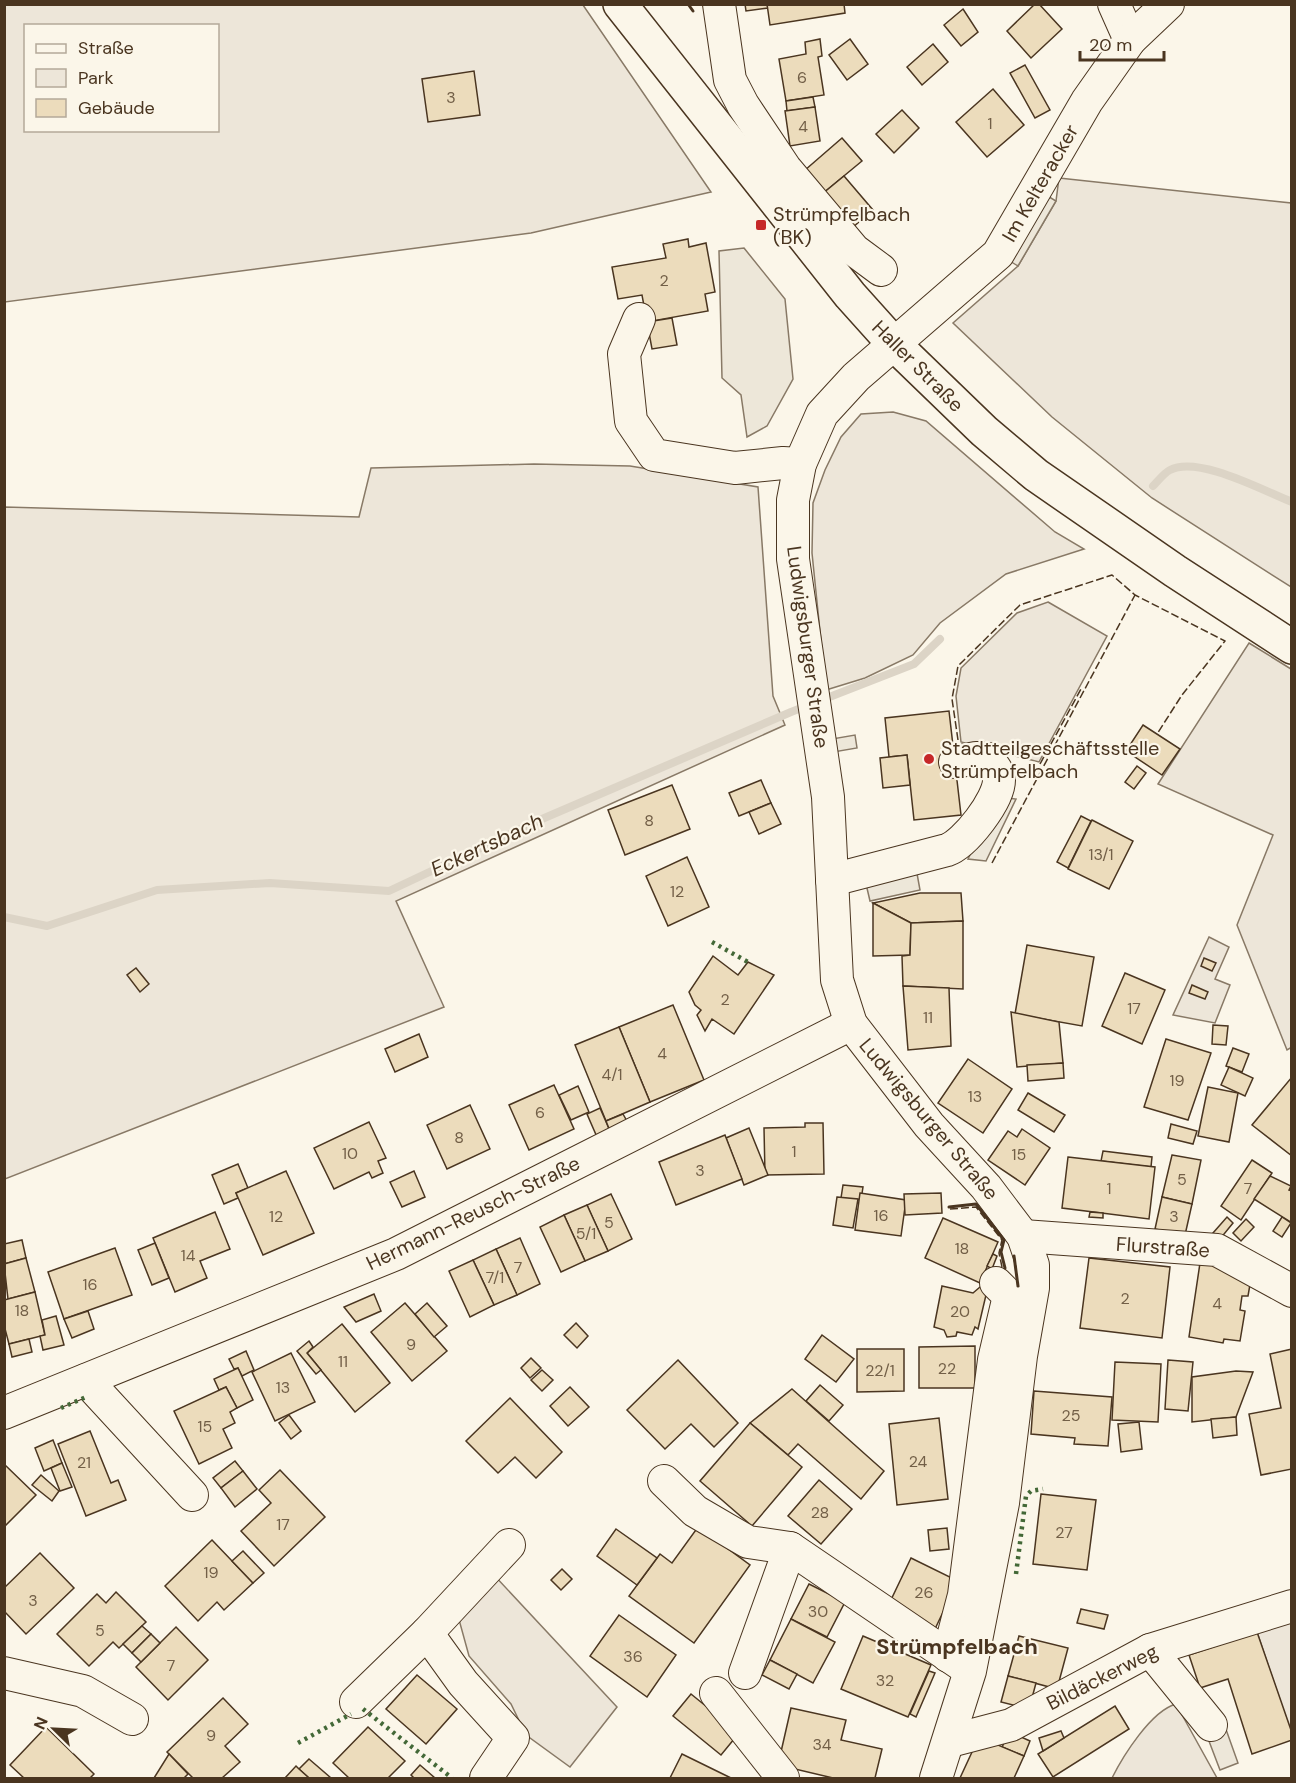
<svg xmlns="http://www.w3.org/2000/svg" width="1296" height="1783" viewBox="0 0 1296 1783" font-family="'DM Sans',sans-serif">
<rect width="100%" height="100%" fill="#fbf6e9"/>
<!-- green -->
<g fill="#ede6d9" stroke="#887966" stroke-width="1.5" fill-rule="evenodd">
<path d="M4,5H583L711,192L531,233L5,302ZM26,26H218V130H26Z"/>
<polygon points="1059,178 1291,203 1291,587 1152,498 1052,417 953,323 1018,266 1056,201"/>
<polygon points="893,412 926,421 1055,532 1084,549 1006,574 940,623 913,655 865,678 826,690 812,553 813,503 825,470 841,437 861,414"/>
<polygon points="534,464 630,466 758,487 773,696 785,725 396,901 444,1007 5,1179 5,507 359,517 371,468"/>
<polygon points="1048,602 1107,636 1039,762 961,742 956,696 961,668 1017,613"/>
<polygon points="1249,643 1291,669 1292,1047 1287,1050 1237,925 1273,835 1158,784"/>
<polygon points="1209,937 1229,947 1215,979 1230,985 1215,1023 1173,1015"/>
<polygon points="493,1574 617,1707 570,1767 526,1735 511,1704 469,1656 458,1616"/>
<polygon points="1291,1615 1291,1733 1257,1632"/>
<path d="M1176,1704L1217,1778H1112C1123,1756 1151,1711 1176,1704Z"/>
</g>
<!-- parking -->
<g fill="#ede7d9" stroke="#887966" stroke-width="1.5">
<polygon points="1036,189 1056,201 1018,266 998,254"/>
<polygon points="744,248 785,299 793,379 767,426 747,437 741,395 722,378 719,251"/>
<polygon points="855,735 857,748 822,754 820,741"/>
<polygon points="999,797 1016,799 986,861 968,859"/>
<polygon points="914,857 920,890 870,901 863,871"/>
<polygon points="1223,1721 1238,1763 1220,1770 1204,1728"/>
</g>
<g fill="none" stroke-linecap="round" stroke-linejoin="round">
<!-- stream -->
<g stroke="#dcd4c6" stroke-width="8">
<path d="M1153,486C1158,481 1164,473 1170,470C1198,455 1264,491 1292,502"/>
<polyline points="4,917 47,926 157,890 270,883 389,891 542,819 791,712 914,664 940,639"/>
</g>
</g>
<!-- building -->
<g fill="#ecdcbc" stroke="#4a3520" stroke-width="1.5">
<polygon points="745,4 767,4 768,8 746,11"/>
<polygon points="767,4 844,4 845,13 770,25"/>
<polygon points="1035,4 1039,4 1062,29 1031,58 1007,31"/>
<polygon points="963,9 978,32 961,46 944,25"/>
<polygon points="820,39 822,56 818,57 824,95 786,101 779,59 806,54 805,42"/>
<polygon points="850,39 868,64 847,80 829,55"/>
<polygon points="933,44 948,62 922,85 907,67"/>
<polygon points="1025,65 1050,110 1035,118 1010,73"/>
<polygon points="474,71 480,115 428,122 422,79"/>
<polygon points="993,89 1024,125 987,157 956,122"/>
<polygon points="813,97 815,107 787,111 786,101"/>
<polygon points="815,107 820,141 790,146 785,111"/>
<polygon points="902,110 919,128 894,153 876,134"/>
<polygon points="842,138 862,161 816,199 797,177"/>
<polygon points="844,176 873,210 845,234 816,199"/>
<polygon points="688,239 689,247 706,243 715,292 705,294 708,311 647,322 642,295 618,299 612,267 666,258 663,244"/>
<polygon points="672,318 677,345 652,349 647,322"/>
<polygon points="949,711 961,815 914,820 907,755 889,757 885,718"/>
<polygon points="1143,725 1180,749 1162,775 1126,751"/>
<polygon points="907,755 910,785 883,788 880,758"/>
<polygon points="1137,766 1146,773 1134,789 1125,782"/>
<polygon points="761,780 771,803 739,816 729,793"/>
<polygon points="672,785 690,829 625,855 608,810"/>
<polygon points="771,803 781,824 759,834 749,812"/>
<polygon points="1081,816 1091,821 1068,868 1057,862"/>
<polygon points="1092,820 1133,841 1109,889 1068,869"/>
<polygon points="687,857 709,907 668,926 646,876"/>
<polygon points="920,893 961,893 963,921 911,923 873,903"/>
<polygon points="873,903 911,923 910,955 873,956"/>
<polygon points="963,921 963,989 903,986 902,956 910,955 911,923"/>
<polygon points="1027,945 1094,957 1082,1026 1015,1014"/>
<polygon points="713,956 738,975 748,962 774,975 734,1034 712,1019 705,1031 697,1015 701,1010 695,1005 689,992"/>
<polygon points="1204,958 1216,963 1212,971 1201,966"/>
<polygon points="136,968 149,984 140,992 127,975"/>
<polygon points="1125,973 1165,990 1142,1044 1102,1026"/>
<polygon points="1192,985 1208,992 1205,999 1189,993"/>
<polygon points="903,986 949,988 951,1046 908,1050"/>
<polygon points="673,1005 704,1080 650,1102 619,1027"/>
<polygon points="1011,1012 1059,1022 1063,1063 1017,1067"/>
<polygon points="1213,1025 1228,1026 1226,1045 1212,1044"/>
<polygon points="619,1027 650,1102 606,1121 575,1045"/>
<polygon points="419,1034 428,1057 395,1072 385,1049"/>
<polygon points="1166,1039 1211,1053 1188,1120 1144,1107"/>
<polygon points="1233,1048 1249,1054 1242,1072 1226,1066"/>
<polygon points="968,1059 1012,1089 983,1133 938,1103"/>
<polygon points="1063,1063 1064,1078 1028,1081 1027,1065"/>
<polygon points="1229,1067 1253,1078 1245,1096 1221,1085"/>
<polygon points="1292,1077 1292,1156 1252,1125"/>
<polygon points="554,1085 574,1129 529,1150 509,1105"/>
<polygon points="578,1086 589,1112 571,1120 559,1095"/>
<polygon points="1208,1087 1238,1093 1229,1142 1198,1136"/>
<polygon points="1028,1093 1065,1115 1054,1132 1018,1110"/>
<polygon points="470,1105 490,1149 447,1169 427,1125"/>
<polygon points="600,1108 610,1131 597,1137 587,1114"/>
<polygon points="623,1114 628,1123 610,1131 606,1121"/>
<polygon points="369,1122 386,1158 378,1161 383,1173 372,1178 369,1172 334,1189 314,1148"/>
<polygon points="805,1123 823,1123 824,1174 765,1175 764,1128 805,1127"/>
<polygon points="1171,1124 1197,1131 1193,1144 1168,1138"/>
<polygon points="749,1128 768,1175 744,1185 726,1138"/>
<polygon points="1022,1129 1050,1148 1025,1185 988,1160 1008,1131 1017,1137"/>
<polygon points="725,1135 742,1179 676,1205 659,1162"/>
<polygon points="1103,1151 1152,1157 1151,1167 1101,1161"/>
<polygon points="1172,1155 1201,1160 1192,1204 1162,1197"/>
<polygon points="1068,1157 1155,1167 1149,1219 1062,1208"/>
<polygon points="1252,1160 1272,1173 1241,1220 1221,1206"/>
<polygon points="238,1164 248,1188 236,1193 238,1198 224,1204 212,1175"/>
<polygon points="286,1171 314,1233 263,1255 236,1193"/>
<polygon points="414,1171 425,1197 402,1207 390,1182"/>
<polygon points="1270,1176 1291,1186 1289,1190 1292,1191 1292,1223 1254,1199"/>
<polygon points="843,1185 863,1187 861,1200 841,1198"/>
<polygon points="860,1193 906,1200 901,1236 855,1230"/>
<polygon points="941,1193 942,1213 905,1215 904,1194"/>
<polygon points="611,1194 632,1239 608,1251 587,1205"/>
<polygon points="837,1197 858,1199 853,1228 833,1225"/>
<polygon points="1162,1197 1192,1204 1185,1235 1155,1229"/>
<polygon points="587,1205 608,1251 585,1261 564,1215"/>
<polygon points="215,1212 230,1249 200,1261 207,1278 175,1292 153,1238"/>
<polygon points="1090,1212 1103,1213 1103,1218 1089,1217"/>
<polygon points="564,1215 585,1261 561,1272 540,1227"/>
<polygon points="1227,1217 1233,1223 1220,1239 1213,1233"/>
<polygon points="1282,1217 1291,1223 1282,1237 1273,1231"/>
<polygon points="943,1218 998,1242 980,1283 925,1258"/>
<polygon points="1246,1219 1254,1227 1241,1241 1233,1233"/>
<polygon points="520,1238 540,1284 517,1295 496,1249"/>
<polygon points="22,1240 26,1258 4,1264 4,1244"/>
<polygon points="155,1243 169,1278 152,1285 138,1250"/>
<polygon points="115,1248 132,1295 64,1319 48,1272"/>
<polygon points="496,1249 517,1295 494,1305 473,1260"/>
<polygon points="993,1254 997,1256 992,1269 987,1266"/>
<polygon points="26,1258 35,1292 8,1299 4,1264"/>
<polygon points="1089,1258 1170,1267 1162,1338 1080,1328"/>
<polygon points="473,1260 494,1305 470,1317 449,1271"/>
<polygon points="1200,1263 1252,1273 1248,1296 1242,1296 1240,1310 1245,1311 1240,1341 1224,1339 1223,1343 1189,1337"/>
<polygon points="942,1286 973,1293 980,1287 984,1288 986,1295 978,1329 975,1327 972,1335 957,1332 956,1336 947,1337 944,1330 934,1327"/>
<polygon points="35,1292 45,1335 9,1344 4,1325 4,1300"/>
<polygon points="374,1294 381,1311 356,1322 344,1307"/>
<polygon points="405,1303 447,1351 412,1381 371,1332"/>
<polygon points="427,1303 447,1326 434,1337 415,1314"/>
<polygon points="88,1311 94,1329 72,1338 64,1319"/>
<polygon points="56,1316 64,1345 43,1350 40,1336 45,1335 42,1320"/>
<polygon points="576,1323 588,1336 577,1348 564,1335"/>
<polygon points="342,1324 390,1383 355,1412 307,1353"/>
<polygon points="822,1335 854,1359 836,1382 805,1359"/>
<polygon points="29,1339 32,1352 12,1357 9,1344"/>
<polygon points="309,1341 313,1347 307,1353 321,1370 316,1374 297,1351"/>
<polygon points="975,1346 975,1388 919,1388 919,1347"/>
<polygon points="857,1349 904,1349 904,1391 857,1392"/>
<polygon points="1292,1349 1292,1469 1261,1475 1249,1414 1281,1408 1270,1354"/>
<polygon points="246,1351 254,1370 242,1376 238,1368 234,1369 229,1359"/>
<polygon points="291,1353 315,1402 275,1421 252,1372"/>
<polygon points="531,1358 541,1368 530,1378 521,1368"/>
<polygon points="678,1360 738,1423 714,1447 691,1424 665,1449 627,1410"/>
<polygon points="1168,1360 1193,1362 1188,1411 1165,1409"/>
<polygon points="1115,1362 1161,1364 1158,1422 1112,1420"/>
<polygon points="238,1368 253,1400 237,1408 226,1387 219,1390 214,1379"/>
<polygon points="542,1370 553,1380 542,1391 531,1380"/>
<polygon points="1236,1371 1253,1372 1236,1417 1192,1422 1192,1377"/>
<polygon points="820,1385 843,1405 829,1421 806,1401"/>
<polygon points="226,1387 237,1408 230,1412 235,1423 223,1429 232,1448 199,1464 174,1411"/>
<polygon points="570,1387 589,1407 568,1426 550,1406"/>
<polygon points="792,1389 884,1471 861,1499 798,1444 788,1455 750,1423"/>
<polygon points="1034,1391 1112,1397 1108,1446 1074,1444 1075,1438 1031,1434"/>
<polygon points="510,1398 562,1452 536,1478 515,1457 498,1473 466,1441"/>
<polygon points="289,1415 301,1431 291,1439 279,1423"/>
<polygon points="1236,1417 1237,1435 1213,1438 1211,1419"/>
<polygon points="939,1418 948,1499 897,1505 889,1424"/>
<polygon points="1139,1422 1142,1449 1121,1452 1118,1424"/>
<polygon points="750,1423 802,1467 752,1526 700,1481"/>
<polygon points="90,1431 111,1483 118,1480 126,1500 86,1516 58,1444"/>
<polygon points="53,1440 62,1463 44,1471 35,1448"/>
<polygon points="235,1461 243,1471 221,1488 213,1478"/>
<polygon points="62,1463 72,1487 60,1491 51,1468"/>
<polygon points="4,1464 36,1495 4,1527"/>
<polygon points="280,1470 325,1517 274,1566 241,1531 271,1503 259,1490"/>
<polygon points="243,1471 257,1489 235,1507 221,1488"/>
<polygon points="41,1475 59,1491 52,1501 32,1485"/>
<polygon points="819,1480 852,1509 821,1544 788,1516"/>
<polygon points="1041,1494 1096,1500 1087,1570 1033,1564"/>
<polygon points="698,1527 750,1565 694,1643 629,1596 660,1554 672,1563"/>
<polygon points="947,1528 949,1549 930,1551 928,1530"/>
<polygon points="616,1529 657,1558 637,1585 597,1556"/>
<polygon points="212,1540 253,1583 224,1610 217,1602 198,1621 165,1586"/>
<polygon points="243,1551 264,1573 253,1583 232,1561"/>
<polygon points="40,1553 74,1588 26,1634 4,1611 4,1588"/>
<polygon points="911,1558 958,1581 933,1633 889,1604"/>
<polygon points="562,1569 572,1579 561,1590 551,1580"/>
<polygon points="809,1584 845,1602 827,1637 791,1619"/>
<polygon points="116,1592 146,1622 119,1648 113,1642 89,1666 57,1634 97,1594 106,1603"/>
<polygon points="1081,1609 1108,1615 1104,1629 1077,1623"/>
<polygon points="619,1615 676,1655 647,1697 590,1656"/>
<polygon points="791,1619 835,1642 813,1683 770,1660"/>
<polygon points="142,1626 151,1634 132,1653 123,1644"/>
<polygon points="176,1627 208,1660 168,1700 136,1667"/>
<polygon points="1257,1632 1292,1733 1292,1740 1252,1754 1228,1679 1200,1688 1189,1655"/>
<polygon points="151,1634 160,1643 141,1662 132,1653"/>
<polygon points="863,1636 931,1665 908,1717 841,1689"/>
<polygon points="1019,1636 1068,1648 1057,1689 1008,1676"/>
<polygon points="770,1660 797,1674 789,1689 762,1675"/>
<polygon points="929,1671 935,1673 916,1717 910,1714"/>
<polygon points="417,1675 457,1709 426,1744 386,1709"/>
<polygon points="1008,1676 1036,1683 1029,1709 1001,1702"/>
<polygon points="691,1694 739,1733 721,1755 673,1716"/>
<polygon points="223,1698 248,1724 225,1746 240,1762 222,1778 193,1778 167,1752"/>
<polygon points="1115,1706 1129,1729 1053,1777 1038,1754"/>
<polygon points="791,1708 846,1720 841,1740 882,1749 875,1778 833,1778 778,1765"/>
<polygon points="46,1727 94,1774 90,1778 24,1778 10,1765"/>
<polygon points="368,1727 405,1761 388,1778 349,1778 333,1763"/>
<polygon points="1061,1731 1064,1738 1043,1751 1039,1738"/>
<polygon points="1010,1732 1030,1741 1024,1756 1002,1747"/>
<polygon points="979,1737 1024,1756 1014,1778 960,1778"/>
<polygon points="169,1754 188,1774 184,1778 154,1778"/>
<polygon points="682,1754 731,1778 670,1778"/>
<polygon points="309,1759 331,1778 309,1778 299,1769"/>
<polygon points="420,1765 435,1778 414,1778 411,1775"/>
<polygon points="296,1766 299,1769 309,1778 285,1778"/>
</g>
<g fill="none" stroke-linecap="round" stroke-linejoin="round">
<!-- minor casing -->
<g stroke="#4a3520" stroke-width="34">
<g id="minor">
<polyline points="719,4 730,80 743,105 785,168 854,250 881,270"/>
<polyline points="1114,4 1130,40"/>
<polyline points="639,319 624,354 631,421 654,455 735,468 783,463 800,464"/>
<path d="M832,880L947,850C965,844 999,800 999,780C999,772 993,765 988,759L976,758L955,762"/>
<polyline points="1023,1236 1217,1250 1292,1291"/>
<polyline points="86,1380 192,1495"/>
<polyline points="4,1413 396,1254 851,1024"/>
<polyline points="664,1481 695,1511 748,1542 790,1548 965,1667"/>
<polyline points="427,1633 509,1545"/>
<polyline points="1150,1650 1211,1725"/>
<polyline points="948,1656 964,1595 994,1360 1009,1296 996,1283"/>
<polyline points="4,1673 83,1691 132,1719"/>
<polyline points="745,1673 790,1548"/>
<polyline points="716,1693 783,1778"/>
<polyline points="356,1702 427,1633 463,1683 513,1738 486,1778"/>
<polyline points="950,1741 1011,1725 1150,1650 1292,1606"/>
<polyline points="936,1778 970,1671 1003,1503 1021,1356 1033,1288 1033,1265 1023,1236 986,1187 929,1125 851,1024 837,980 828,797 793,559 793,500 800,464 822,414 856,377 998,254 1087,101 1130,40 1168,4"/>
</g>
</g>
<!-- major casing -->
<g stroke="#4a3520" stroke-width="36">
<polyline id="major" points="620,4 850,295 894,344 984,431 1036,475 1175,571 1292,647"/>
</g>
<!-- minor -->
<use href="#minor" stroke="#fbf6e9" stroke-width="32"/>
<!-- major -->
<use href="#major" stroke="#fbf6e9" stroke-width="33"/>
<!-- hedge -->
<g stroke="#436837" stroke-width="4.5" stroke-dasharray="3 4.5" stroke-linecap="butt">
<polyline points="712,942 748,962"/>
<polyline points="61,1408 86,1397"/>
<polyline points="1016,1574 1026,1496 1031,1491 1043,1489"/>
<polyline points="363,1709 452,1778"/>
<polyline points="298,1743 351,1714"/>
</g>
<!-- fence -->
<g stroke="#4a3520" stroke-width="1.5" stroke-dasharray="8 3" stroke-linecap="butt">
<polyline points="958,740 952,699 958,666 1020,605 1112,575 1135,595 1225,641 1182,695 1157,734"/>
<polyline points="1040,764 1081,689"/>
<polyline points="992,863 1135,595"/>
<polyline points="950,1209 976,1207 1002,1240 999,1253 1002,1267"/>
</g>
<!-- wall -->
<g stroke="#4a3520" stroke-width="3">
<polyline points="688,4 693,11"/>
<polyline points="949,1207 976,1204 1004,1240 1001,1252 1005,1268"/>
<polyline points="1014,1256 1018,1286"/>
</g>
</g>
<!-- markers -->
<g fill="#c62828" stroke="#fbf6e9" stroke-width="2">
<rect x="755" y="219" width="12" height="12" rx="3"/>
<circle cx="929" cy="759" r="6"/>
</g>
<g text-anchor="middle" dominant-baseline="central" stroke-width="4.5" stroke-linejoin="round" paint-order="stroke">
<!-- number labels -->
<g font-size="16" fill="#725f47">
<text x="802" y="77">6</text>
<text x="451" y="97">3</text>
<text x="990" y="123">1</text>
<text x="803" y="126">4</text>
<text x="664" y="280">2</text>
<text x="649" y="820">8</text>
<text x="1101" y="854">13/1</text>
<text x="677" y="891">12</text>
<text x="725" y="999">2</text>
<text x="1134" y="1008">17</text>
<text x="928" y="1017">11</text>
<text x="662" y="1053">4</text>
<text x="612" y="1074">4/1</text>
<text x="1177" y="1080">19</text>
<text x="975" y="1096">13</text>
<text x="540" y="1112">6</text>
<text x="459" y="1137">8</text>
<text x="794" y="1151">1</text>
<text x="350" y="1153">10</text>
<text x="1019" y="1154">15</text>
<text x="700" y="1170">3</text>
<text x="1182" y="1179">5</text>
<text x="1109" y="1188">1</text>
<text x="1248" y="1188">7</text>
<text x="881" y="1215">16</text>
<text x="276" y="1216">12</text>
<text x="1174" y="1216">3</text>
<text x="609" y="1222">5</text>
<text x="586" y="1233">5/1</text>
<text x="962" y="1248">18</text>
<text x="188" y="1255">14</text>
<text x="518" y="1267">7</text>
<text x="495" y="1277">7/1</text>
<text x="90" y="1284">16</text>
<text x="1125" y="1298">2</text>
<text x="1217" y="1303">4</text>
<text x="22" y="1310">18</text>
<text x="960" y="1311">20</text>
<text x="411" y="1344">9</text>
<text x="343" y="1361">11</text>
<text x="947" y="1368">22</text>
<text x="880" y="1370">22/1</text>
<text x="283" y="1387">13</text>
<text x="1071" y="1415">25</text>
<text x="205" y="1426">15</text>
<text x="918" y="1461">24</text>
<text x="84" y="1462">21</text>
<text x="820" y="1512">28</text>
<text x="283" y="1524">17</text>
<text x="1064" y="1532">27</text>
<text x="211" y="1572">19</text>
<text x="924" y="1592">26</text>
<text x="33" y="1600">3</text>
<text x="818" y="1611">30</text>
<text x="100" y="1630">5</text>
<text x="633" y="1656">36</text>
<text x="171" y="1665">7</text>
<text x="885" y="1680">32</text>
<text x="211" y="1735">9</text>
<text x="822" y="1744">34</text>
</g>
<!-- street labels -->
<g font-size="20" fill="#4a3520" stroke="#fbf6e9">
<text transform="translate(1040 183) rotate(-60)">Im Kelteracker</text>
<text transform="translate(918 366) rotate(45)">Haller Straße</text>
<text transform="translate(808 647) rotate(82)">Ludwigsburger Straße</text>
<text transform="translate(929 1119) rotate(50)">Ludwigsburger Straße</text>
<text transform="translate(473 1213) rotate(-26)">Hermann-Reusch-Straße</text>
<text transform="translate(1163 1247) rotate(4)">Flurstraße</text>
<text transform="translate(1102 1677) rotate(-27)">Bildäckerweg</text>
</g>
<!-- poi labels -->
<g font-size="20" fill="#4a3520" stroke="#fbf6e9" text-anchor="start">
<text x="773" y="214">Strümpfelbach<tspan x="773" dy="23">(BK)</tspan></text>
<text x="941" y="748">Stadtteilgeschäftsstelle<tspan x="941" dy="23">Strümpfelbach</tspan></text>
</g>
<!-- water labels -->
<g font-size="21" font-style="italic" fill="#4a3520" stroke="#fbf6e9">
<text transform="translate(487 845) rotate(-25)">Eckertsbach</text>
</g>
<!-- quarter labels -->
<g font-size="22" font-weight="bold" fill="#4a3520" stroke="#fbf6e9">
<text x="957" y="1646">Strümpfelbach</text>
</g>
</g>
<!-- border -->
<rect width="1296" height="1783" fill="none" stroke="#4a3520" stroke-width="12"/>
<!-- legend -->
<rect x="24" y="24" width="195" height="108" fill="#fbf6e9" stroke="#b4a999" stroke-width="1.5"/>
<rect x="36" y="44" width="30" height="9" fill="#fbf6e9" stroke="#b4a999" stroke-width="1.5"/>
<text x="78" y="54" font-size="18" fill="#4a3520">Straße</text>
<rect x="36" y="69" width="30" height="18" fill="#ede6d9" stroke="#b4a999" stroke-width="1.5"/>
<text x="78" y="84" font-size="18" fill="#4a3520">Park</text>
<rect x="36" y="99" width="30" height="18" fill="#ecdcbc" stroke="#b4a999" stroke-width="1.5"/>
<text x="78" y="114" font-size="18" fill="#4a3520">Gebäude</text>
<!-- north arrow -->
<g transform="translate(54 1729) rotate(294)" stroke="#fbf6e9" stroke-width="4.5" paint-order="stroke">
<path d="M0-4.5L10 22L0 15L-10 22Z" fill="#4a3520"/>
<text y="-9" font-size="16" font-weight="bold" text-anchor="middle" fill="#4a3520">N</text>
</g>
<!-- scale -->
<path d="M1080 51v9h84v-9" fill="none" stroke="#4a3520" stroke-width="3"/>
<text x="1089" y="51" font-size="18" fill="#4a3520" stroke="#fbf6e9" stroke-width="4.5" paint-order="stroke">20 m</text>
</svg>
